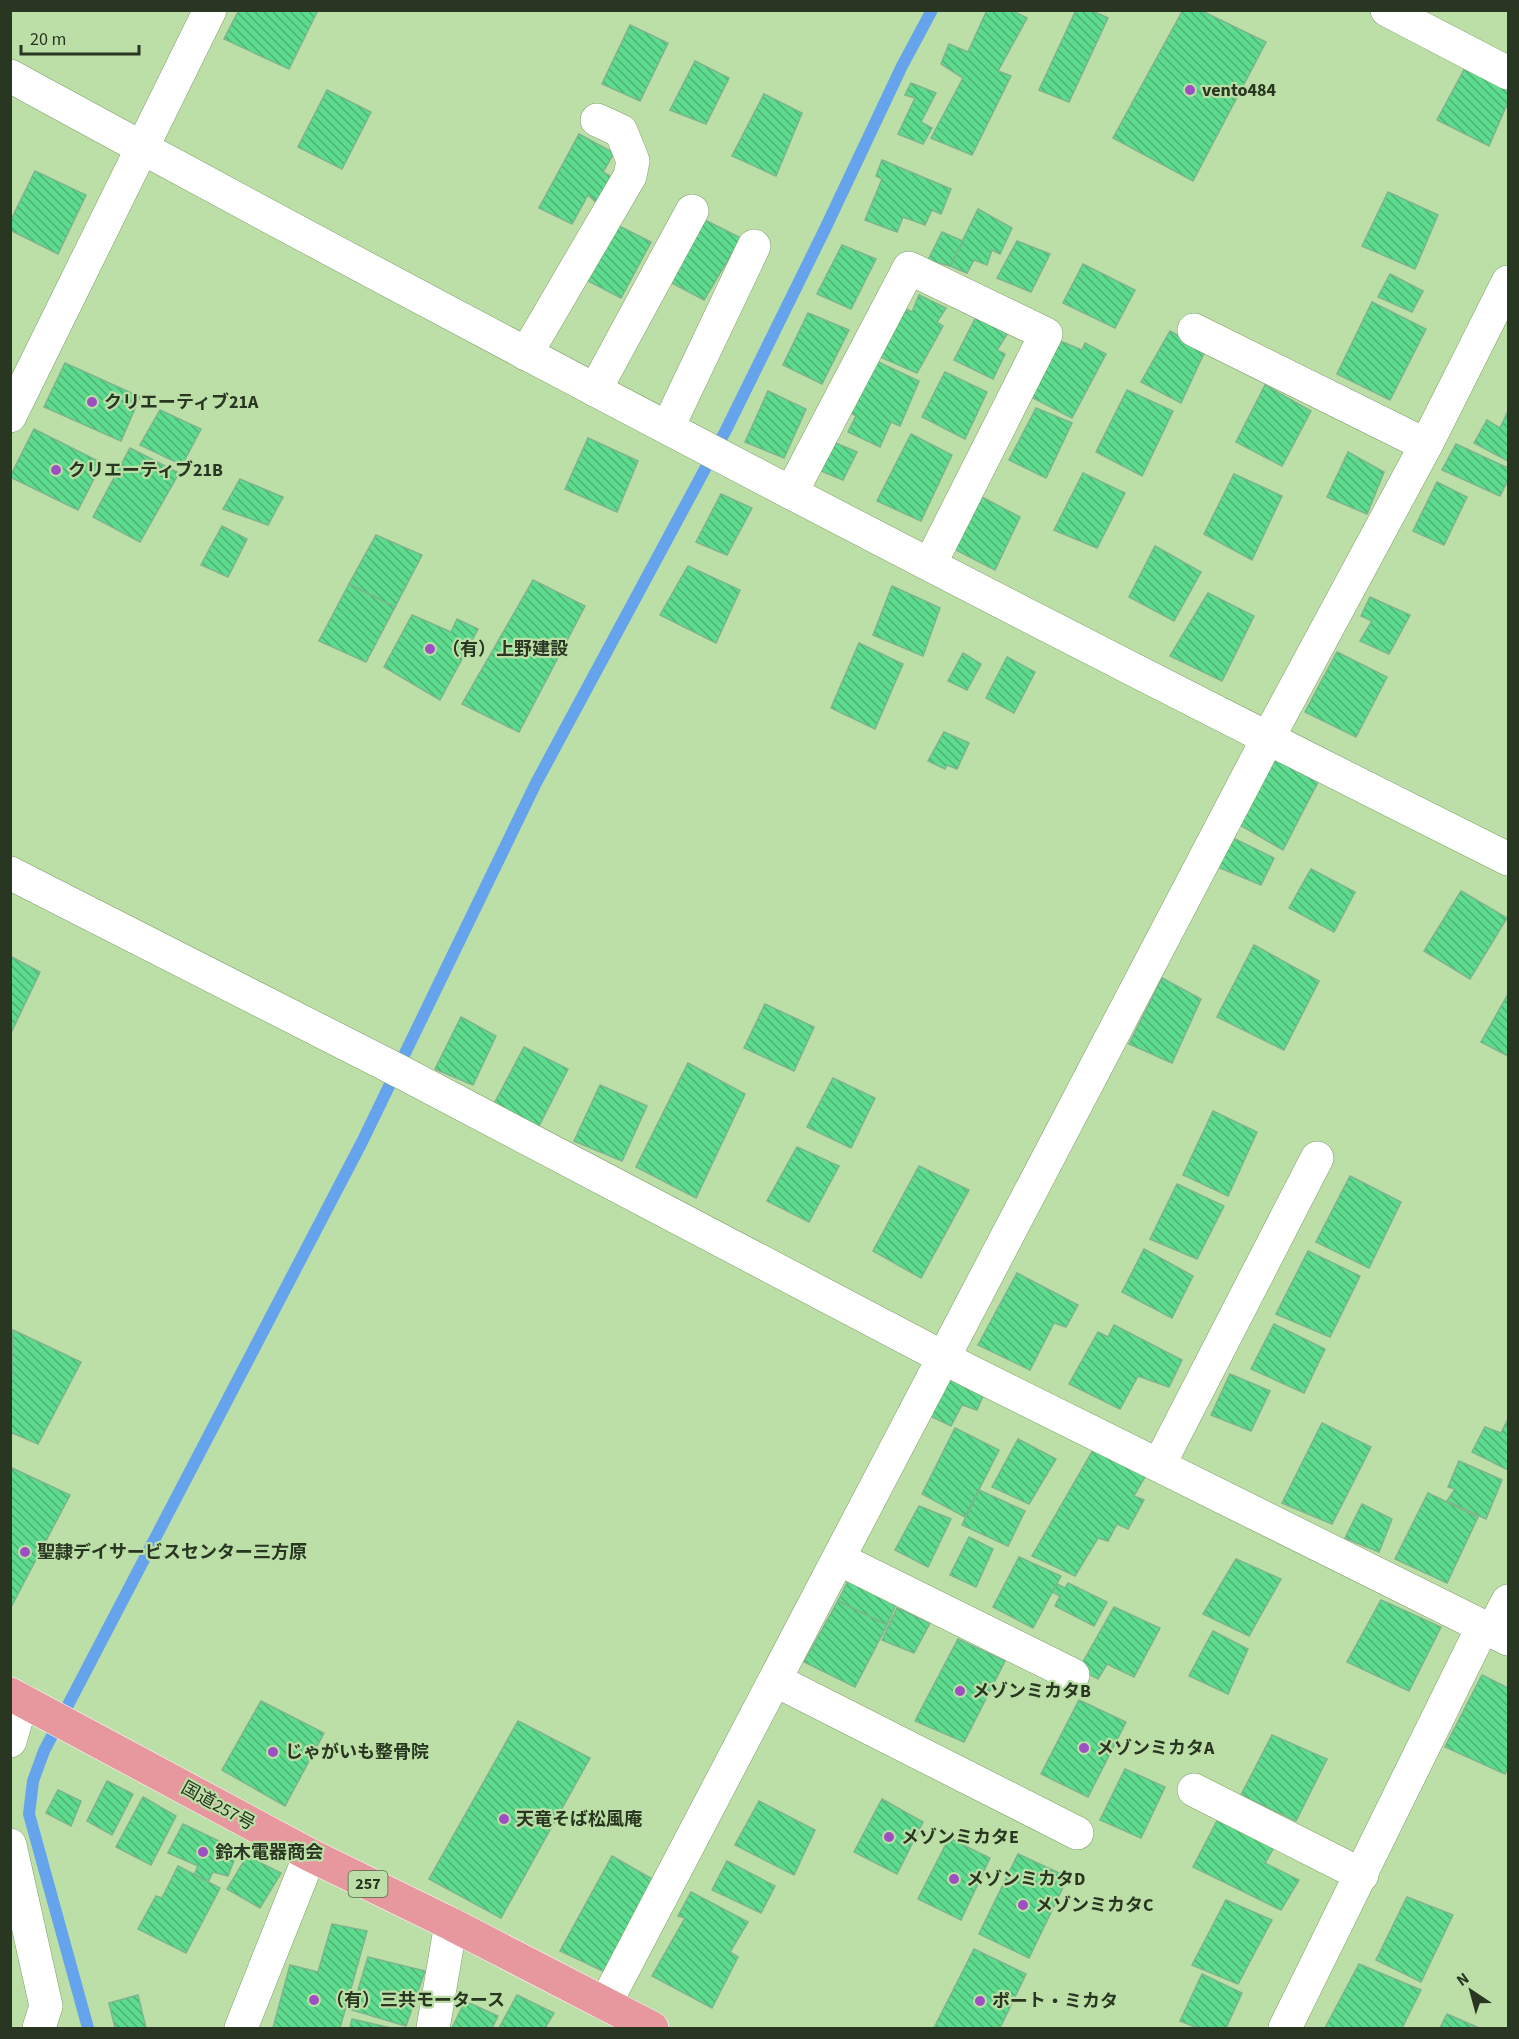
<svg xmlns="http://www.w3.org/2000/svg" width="1519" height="2039" viewBox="0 0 1519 2039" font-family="'Source Sans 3','Noto Sans JP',sans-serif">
<defs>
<pattern id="building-back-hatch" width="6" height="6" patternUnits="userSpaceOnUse" patternTransform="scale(1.5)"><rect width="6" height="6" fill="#5ddb8e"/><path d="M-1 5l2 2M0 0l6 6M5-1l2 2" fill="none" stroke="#4db274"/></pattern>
</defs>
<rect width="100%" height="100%" fill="#bcdea7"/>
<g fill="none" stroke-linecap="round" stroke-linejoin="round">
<!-- stream -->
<polyline stroke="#65a3ed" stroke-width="12" points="88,2028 29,1814 33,1781 44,1751 362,1142 536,783 726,430 825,229 902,66 932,10"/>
</g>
<!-- building -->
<g fill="url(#building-back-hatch)" stroke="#7cb58d" stroke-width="1.5">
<polygon points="239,10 318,10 289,69 224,39"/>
<polygon points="987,10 1011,10 1027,18 998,71 1011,76 972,155 931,138 963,78 941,64 949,44 968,52"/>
<polygon points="1076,10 1090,10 1108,18 1069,102 1039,90"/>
<polygon points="1183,10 1200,10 1266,42 1193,181 1113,138"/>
<polygon points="630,25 668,43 640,101 602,84"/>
<polygon points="695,61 729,78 706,124 670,110"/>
<polygon points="1466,66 1508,87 1508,102 1489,146 1437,120"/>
<polygon points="911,83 936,93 921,122 932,128 923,144 898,134 915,98 905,95"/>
<polygon points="327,90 371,112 342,169 298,147"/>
<polygon points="764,94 802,113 776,176 732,156"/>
<polygon points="579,134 614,153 603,172 612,177 598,204 588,195 572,224 539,208"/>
<polygon points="882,160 951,189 941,214 932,210 925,225 903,217 897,232 865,220 882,179 876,176"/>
<polygon points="35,171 86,195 58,254 10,230 10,222"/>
<polygon points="1388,192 1438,215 1415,269 1362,246"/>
<polygon points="978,209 1012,228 1000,254 992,250 987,265 974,260 967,273 950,266"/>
<polygon points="703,219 741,238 704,300 668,281"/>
<polygon points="619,226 651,242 621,298 588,281"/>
<polygon points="942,232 963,241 950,266 928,260"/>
<polygon points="1017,241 1050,254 1031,292 997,278"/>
<polygon points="842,245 876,259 851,309 817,294"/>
<polygon points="1083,264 1135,290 1115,328 1063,303"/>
<polygon points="1390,274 1423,291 1412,312 1378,297"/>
<polygon points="919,295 946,308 937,322 943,326 917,373 880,357 906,309 912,312"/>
<polygon points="1372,302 1426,329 1390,400 1337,374"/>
<polygon points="808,313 849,330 822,384 783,365"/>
<polygon points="977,315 1009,331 997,350 1005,354 993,379 954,360"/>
<polygon points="1170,331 1205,351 1181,403 1141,382"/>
<polygon points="1060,341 1082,350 1085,343 1106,354 1072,418 1029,396"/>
<polygon points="872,359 919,381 900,426 891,422 880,447 848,432 856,416 846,410"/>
<polygon points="65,363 140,397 121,441 44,407"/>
<polygon points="945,372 987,392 965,439 922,417"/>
<polygon points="1265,385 1311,411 1282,466 1236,442"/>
<polygon points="1127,390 1173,411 1142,476 1096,452"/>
<polygon points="768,391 806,409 784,458 745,442"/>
<polygon points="1036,408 1072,423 1046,478 1009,460"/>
<polygon points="160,410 201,429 182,465 140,445"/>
<polygon points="1508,411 1508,461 1474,443 1487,420 1500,428"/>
<polygon points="34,429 102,463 78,510 10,477"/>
<polygon points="911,434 952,455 921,521 877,501"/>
<polygon points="588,438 638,461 617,512 565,489"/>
<polygon points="831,441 857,452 843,480 819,470"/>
<polygon points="1456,444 1508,468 1508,480 1500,496 1442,470"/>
<polygon points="130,448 179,473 140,542 93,517"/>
<polygon points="1348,452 1384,472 1367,514 1327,497"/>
<polygon points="1083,473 1125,493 1097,548 1054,530"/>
<polygon points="1234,474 1282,496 1252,560 1204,534"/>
<polygon points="240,479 283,497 268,525 223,509"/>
<polygon points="1437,482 1467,497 1444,545 1413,531"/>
<polygon points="721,494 752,508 727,555 696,542"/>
<polygon points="978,495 1020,517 995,570 952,548"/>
<polygon points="222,526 247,539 228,577 201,565"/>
<polygon points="376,535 422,555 395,607 349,584"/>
<polygon points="1155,546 1201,572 1174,621 1129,597"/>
<polygon points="688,566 740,590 716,643 660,615"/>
<polygon points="533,580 585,606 519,732 462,704"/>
<polygon points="349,584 395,607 366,662 319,641"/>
<polygon points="892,586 940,608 923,656 873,635"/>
<polygon points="1208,593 1254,616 1222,681 1170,656"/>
<polygon points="1370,597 1410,615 1389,654 1360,641 1372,621 1361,616"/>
<polygon points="412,615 451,632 457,619 478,629 440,700 384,667"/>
<polygon points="859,643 903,664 875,729 831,708"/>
<polygon points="1337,652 1387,677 1356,737 1305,712"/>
<polygon points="963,653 981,664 967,690 948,681"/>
<polygon points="1007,657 1035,672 1014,713 986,698"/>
<polygon points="944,732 969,743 957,769 947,765 945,769 928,761"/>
<polygon points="1272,758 1318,782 1283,850 1238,824"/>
<polygon points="1231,837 1274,858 1261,885 1215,866"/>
<polygon points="1311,869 1355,892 1334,932 1289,908"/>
<polygon points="1461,891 1507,918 1470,979 1424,951"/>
<polygon points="1254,945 1319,981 1284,1050 1217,1017"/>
<polygon points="10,956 40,972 10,1035"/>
<polygon points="1162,978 1201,999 1172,1063 1129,1044"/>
<polygon points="1508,994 1508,1056 1481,1042"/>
<polygon points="765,1004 814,1027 794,1071 744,1048"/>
<polygon points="461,1017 496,1036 473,1085 435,1069"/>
<polygon points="524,1047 568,1069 539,1126 494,1104"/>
<polygon points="688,1063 745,1094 696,1198 636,1167"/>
<polygon points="833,1078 875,1098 851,1148 807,1127"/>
<polygon points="600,1085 647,1106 622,1161 574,1141"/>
<polygon points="1213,1111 1257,1132 1228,1196 1183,1175"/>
<polygon points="797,1147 839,1166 809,1222 767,1201"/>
<polygon points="919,1166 969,1190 921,1278 873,1251"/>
<polygon points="1350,1176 1401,1202 1369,1268 1316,1242"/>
<polygon points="1177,1184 1224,1206 1197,1259 1150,1239"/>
<polygon points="1144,1249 1193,1276 1172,1318 1122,1292"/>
<polygon points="1308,1251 1360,1276 1330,1337 1276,1314"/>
<polygon points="1017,1273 1078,1305 1066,1327 1054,1323 1030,1370 978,1345"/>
<polygon points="1274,1324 1325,1349 1304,1393 1251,1369"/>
<polygon points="1114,1325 1182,1360 1169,1387 1138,1376 1120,1409 1069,1384 1098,1332 1108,1337"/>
<polygon points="13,1330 81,1362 38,1444 10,1432"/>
<polygon points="948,1369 986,1389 977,1410 962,1405 951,1426 926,1414"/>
<polygon points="1230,1374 1270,1391 1251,1431 1211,1415"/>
<polygon points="1508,1419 1508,1470 1472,1452 1485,1427 1501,1433"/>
<polygon points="1322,1423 1371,1447 1332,1524 1282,1503"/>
<polygon points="955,1428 999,1450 965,1517 922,1494"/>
<polygon points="1018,1439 1056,1459 1029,1504 992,1487"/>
<polygon points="1093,1450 1146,1475 1134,1496 1144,1500 1128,1529 1117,1524 1108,1541 1098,1538 1075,1576 1032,1556"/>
<polygon points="1459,1461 1502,1480 1486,1519 1447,1501 1455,1489 1448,1487"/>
<polygon points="10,1467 70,1495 10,1609"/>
<polygon points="979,1490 1025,1511 1008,1546 962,1525"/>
<polygon points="1428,1493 1478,1517 1447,1583 1395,1559"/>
<polygon points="1362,1504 1392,1519 1379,1552 1345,1538"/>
<polygon points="919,1506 951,1519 928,1567 895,1550"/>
<polygon points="969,1537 993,1549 976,1587 950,1575"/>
<polygon points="1019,1557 1061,1576 1033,1628 993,1607"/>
<polygon points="1236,1559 1281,1579 1249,1636 1203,1614"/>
<polygon points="848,1581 897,1602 887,1625 838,1601"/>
<polygon points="1068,1583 1107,1602 1094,1626 1055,1606 1060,1596 1052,1592 1057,1584 1065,1588"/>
<polygon points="1381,1600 1441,1627 1409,1691 1347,1662"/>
<polygon points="838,1601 887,1625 855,1687 804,1662"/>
<polygon points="1114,1607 1160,1628 1134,1677 1107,1664 1098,1679 1079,1669"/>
<polygon points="897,1608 930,1623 914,1653 882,1640"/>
<polygon points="1213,1631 1248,1649 1228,1694 1189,1676"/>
<polygon points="958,1639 1005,1661 964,1742 915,1721"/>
<polygon points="1482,1675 1508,1688 1508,1767 1505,1774 1445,1747"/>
<polygon points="1079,1700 1126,1722 1088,1797 1041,1774"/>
<polygon points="261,1701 324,1733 285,1806 222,1770"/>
<polygon points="518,1721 590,1758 501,1918 429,1879"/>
<polygon points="1272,1735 1327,1759 1296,1821 1241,1795"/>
<polygon points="1125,1769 1165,1787 1141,1838 1100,1820"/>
<polygon points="107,1781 133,1794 112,1835 87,1821"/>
<polygon points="58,1790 81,1801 71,1826 46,1813"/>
<polygon points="143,1797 176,1816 151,1865 116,1847"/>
<polygon points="882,1799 923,1822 897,1874 854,1852"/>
<polygon points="759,1801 815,1830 794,1875 735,1845"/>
<polygon points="1220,1815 1276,1844 1265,1863 1299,1880 1281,1910 1193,1867"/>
<polygon points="183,1824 238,1850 228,1876 213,1872 208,1882 194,1875 198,1866 168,1853"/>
<polygon points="949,1838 990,1858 961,1920 918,1899"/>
<polygon points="1018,1854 1068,1877 1029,1958 979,1934"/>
<polygon points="247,1856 281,1873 260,1908 227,1889"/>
<polygon points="612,1856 654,1880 605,1972 560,1951"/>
<polygon points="727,1861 775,1886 761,1913 712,1890"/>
<polygon points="178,1866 220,1888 186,1953 138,1929 156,1896 162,1898"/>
<polygon points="691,1892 748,1922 730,1952 738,1957 712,2008 652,1976 685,1918 678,1916"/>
<polygon points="1407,1897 1453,1915 1421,1982 1376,1960"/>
<polygon points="1226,1900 1272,1920 1238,1984 1192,1965"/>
<polygon points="332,1924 367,1931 340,2028 273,2028 290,1965 318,1972"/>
<polygon points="974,1949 1026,1974 1000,2028 934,2028"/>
<polygon points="368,1957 425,1971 406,2026 352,2010"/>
<polygon points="1359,1964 1421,1990 1402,2028 1325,2028"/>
<polygon points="1202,1974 1242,1993 1226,2028 1198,2028 1180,2021"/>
<polygon points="138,1995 146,2028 115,2028 109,2003"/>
<polygon points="517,1995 554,2013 545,2028 499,2028"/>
<polygon points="465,2001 498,2016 492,2028 452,2028"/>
<polygon points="1447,2014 1479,2028 1440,2028"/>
<polygon points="352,2019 391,2028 350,2028"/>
</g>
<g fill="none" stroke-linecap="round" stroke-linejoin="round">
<!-- street casing -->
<g stroke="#7f9f6b" stroke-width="34">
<g id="street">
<polyline points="1387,10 1508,73"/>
<path d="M10,76C505,346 1004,607 1508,859"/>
<polyline points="1194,330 1426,445"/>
<polyline points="526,354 630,176 633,161 621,131 597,120"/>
<polyline points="595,390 692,211"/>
<polyline points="10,416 210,10"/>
<polyline points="668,427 754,246"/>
<polyline points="791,493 909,268 1046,334 930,564"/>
<polyline points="10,873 403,1073 969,1371 1508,1639"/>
<polyline points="1159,1465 1317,1158"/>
<polyline points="839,1559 1073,1675"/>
<polyline points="1492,1631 1508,1601"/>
<polyline points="775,1680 1077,1833"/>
<polyline points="10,1741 22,1700"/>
<polyline points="1194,1790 1362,1875"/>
<polyline points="10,1845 46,2006 39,2028"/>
<polyline points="605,2004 1268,738 1426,445 1508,282"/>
<polyline points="241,2028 310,1855"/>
<polyline points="433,2028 451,1924"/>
<polyline points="1285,2028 1483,1626"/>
</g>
</g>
<!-- highway casing -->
<g stroke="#fff" stroke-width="34">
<polyline id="highway" points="10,1694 310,1855 451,1924 652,2028"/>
</g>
<!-- street -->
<use href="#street" stroke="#fff" stroke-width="33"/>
<!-- highway -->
<use href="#highway" stroke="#e7979e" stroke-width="33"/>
</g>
<!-- markers -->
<g fill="#9e50c2" stroke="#bcdea7" stroke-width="2">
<circle cx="1190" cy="90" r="6"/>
<circle cx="92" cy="402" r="6"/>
<circle cx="56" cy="470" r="6"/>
<circle cx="430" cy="649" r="6"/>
<circle cx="25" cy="1552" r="6"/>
<circle cx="960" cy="1691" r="6"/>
<circle cx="1084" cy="1748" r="6"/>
<circle cx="273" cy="1752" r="6"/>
<circle cx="504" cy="1819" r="6"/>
<circle cx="889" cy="1837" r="6"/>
<circle cx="203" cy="1852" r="6"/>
<circle cx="954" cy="1879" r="6"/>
<circle cx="1023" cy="1905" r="6"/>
<circle cx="314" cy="2000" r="6"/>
<circle cx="980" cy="2001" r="6"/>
</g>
<g text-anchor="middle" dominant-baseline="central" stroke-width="4.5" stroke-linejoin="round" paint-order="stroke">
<!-- shield labels -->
<rect fill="#bcdea7" stroke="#556849" stroke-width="1.5" x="348.5" y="1871" width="39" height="26" rx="4.5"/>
<g font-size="16" font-weight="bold" fill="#293621">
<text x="368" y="1884">257</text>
</g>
<!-- poi labels -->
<g font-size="18" font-weight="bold" fill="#293621" stroke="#bcdea7" text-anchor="start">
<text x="1202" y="90">vento484</text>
<text x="104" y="402">クリエーティブ21A</text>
<text x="68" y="470">クリエーティブ21B</text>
<text x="442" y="649">（有）上野建設</text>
<text x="37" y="1552">聖隷デイサービスセンター三方原</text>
<text x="972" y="1691">メゾンミカタB</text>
<text x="1096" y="1748">メゾンミカタA</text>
<text x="285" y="1752">じゃがいも整骨院</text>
<text x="516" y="1819">天竜そば松風庵</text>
<text x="901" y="1837">メゾンミカタE</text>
<text x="215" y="1852">鈴木電器商会</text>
<text x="966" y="1879">メゾンミカタD</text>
<text x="1035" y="1905">メゾンミカタC</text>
<text x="326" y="2000">（有）三共モータース</text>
<text x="992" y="2001">ポート・ミカタ</text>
</g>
<!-- street labels -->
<g font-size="18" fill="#293621" stroke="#bcdea7">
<text transform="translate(218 1806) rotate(29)">国道257号</text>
</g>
</g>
<!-- border -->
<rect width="1519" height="2039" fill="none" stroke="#293621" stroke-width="24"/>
<!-- north arrow -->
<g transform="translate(1471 1991) rotate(324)" stroke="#bcdea7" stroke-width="4.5" paint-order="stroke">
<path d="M0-4.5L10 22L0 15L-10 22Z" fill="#293621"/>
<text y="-9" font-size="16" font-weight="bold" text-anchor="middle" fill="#293621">N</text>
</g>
<!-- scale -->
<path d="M21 45v9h118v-9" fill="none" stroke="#293621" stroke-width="3"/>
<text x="30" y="45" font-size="18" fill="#293621" stroke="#bcdea7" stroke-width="4.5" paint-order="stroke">20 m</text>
</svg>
